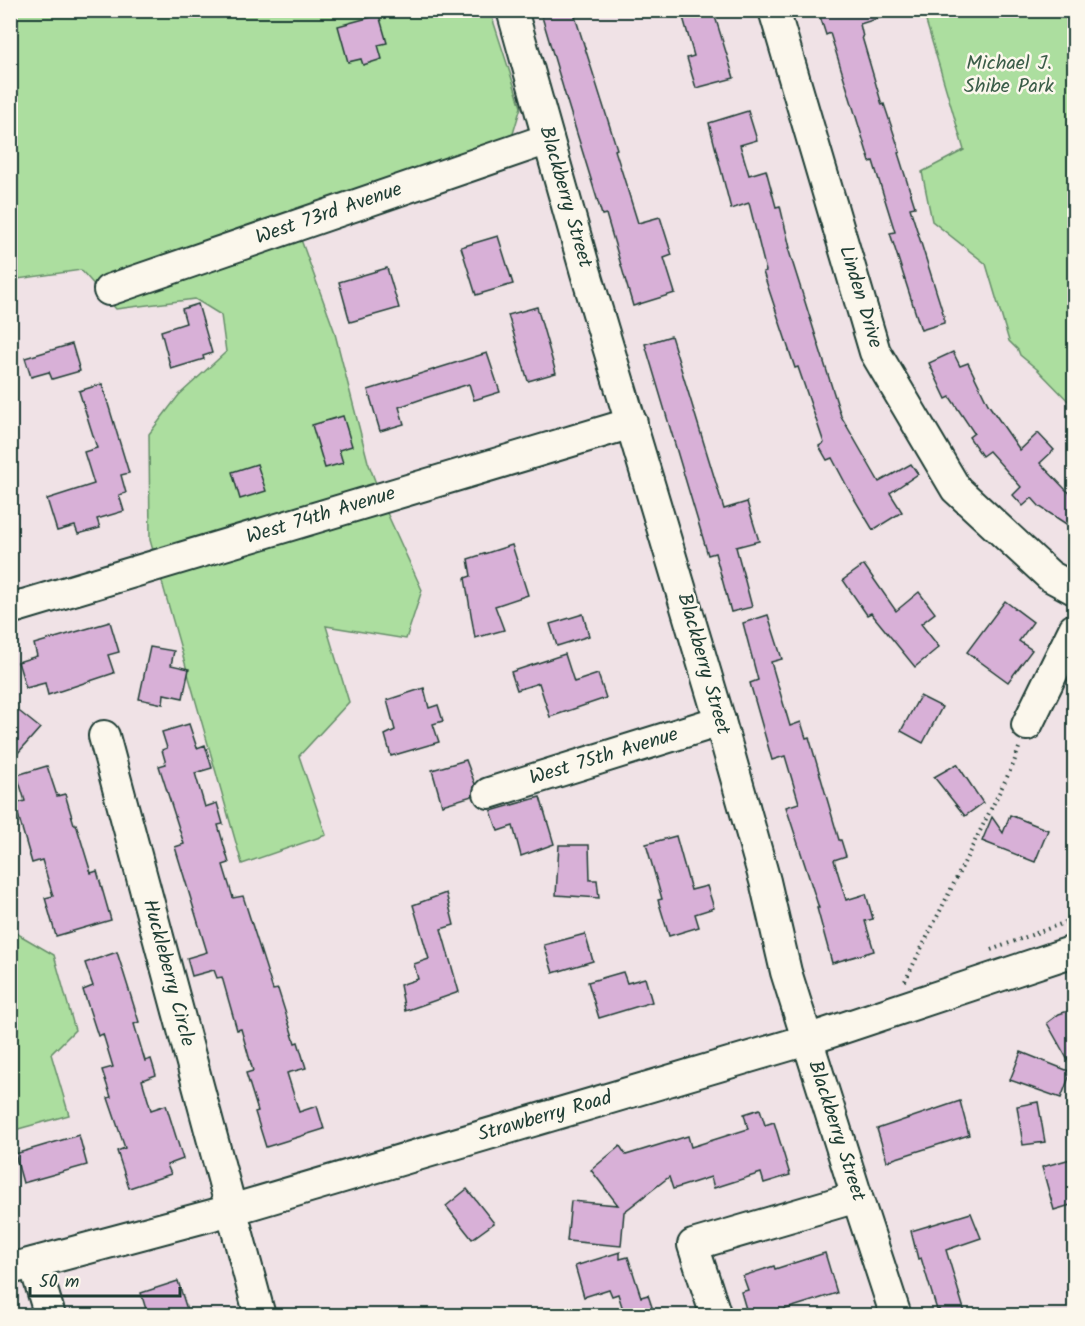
<svg xmlns="http://www.w3.org/2000/svg" width="1085" height="1326" viewBox="0 0 1085 1326" font-family="Kalam,sans-serif">
<rect width="100%" height="100%" fill="#f0e2e6"/>
<filter id="ink" filterUnits="userSpaceOnUse"><feTurbulence type="fractalNoise" baseFrequency=".0167" numOctaves="2"/><feDisplacementMap in="SourceGraphic" scale="12" xChannelSelector="R" yChannelSelector="G"/><feConvolveMatrix kernelMatrix="1 2 1 2 8 2 1 2 1" color-interpolation-filters="sRGB"/></filter>
<g filter="url(#ink)">
<!-- green -->
<g fill="#acde9f" stroke="#668e6a" stroke-width="1.5">
<polygon points="11,11 490,11 521,107 512,137 300,237 334,330 368,462 387,513 422,590 406,639 326,626 349,702 299,756 326,835 242,864 150,540 149,434 179,395 226,352 221,315 195,299 116,309 81,270 11,280"/>
<polygon points="923,11 1074,11 1074,407 1038,370 1020,355 1018,350 1009,341 986,264 932,221 922,172 964,150"/>
<polygon points="11,930 54,955 75,1030 51,1054 69,1115 11,1131"/>
</g>
<!-- building -->
<g fill="#d8b0d7" stroke="#1f3d34" stroke-width="1.5">
<polygon points="540,10 573,10 617,149 615,150 638,223 660,217 672,255 664,258 675,293 633,306 606,214 602,215 567,101"/>
<polygon points="681,10 713,10 734,78 696,88 687,58 694,56"/>
<polygon points="818,10 891,10 892,14 860,24 863,37 862,37 882,105 884,104 900,152 898,153 915,207 910,208 944,316 944,323 921,330 890,233 895,232 873,161 870,162 830,33 826,35"/>
<polygon points="379,15 387,43 378,45 382,59 363,65 361,59 348,62 338,26"/>
<polygon points="748,111 757,140 740,145 749,175 766,170 776,207 780,206 790,248 788,248 841,416 879,482 911,464 918,474 890,493 902,512 873,530 849,490 832,458 827,460 819,446 824,443 798,367 795,368 763,272 766,271 749,203 731,209 709,123"/>
<polygon points="498,236 513,284 476,295 461,247"/>
<polygon points="387,268 399,308 350,322 339,282"/>
<polygon points="198,304 212,353 203,356 204,359 171,369 161,331 186,323 182,309"/>
<polygon points="537,307 556,373 528,381 508,315"/>
<polygon points="671,336 724,509 747,502 759,541 736,547 752,607 731,612 715,553 708,555 645,344"/>
<polygon points="72,344 80,371 52,379 49,372 31,377 25,358"/>
<polygon points="953,352 960,366 968,363 988,404 1020,450 1038,433 1054,450 1040,463 1066,490 1074,496 1074,529 1040,507 1032,498 1023,506 1013,495 1021,487 989,451 982,456 969,437 974,433 950,397 946,399 929,363"/>
<polygon points="487,353 500,392 474,400 469,384 422,399 399,407 404,424 380,431 368,390"/>
<polygon points="102,384 129,473 121,475 126,493 119,495 124,511 97,519 100,528 78,534 75,526 57,531 47,499 94,484 84,452 97,448 79,391"/>
<polygon points="343,416 352,446 339,450 343,463 325,468 312,425"/>
<polygon points="257,464 266,491 240,499 232,472"/>
<polygon points="512,545 528,595 495,606 504,630 475,638 465,578 471,576 468,559"/>
<polygon points="864,565 896,611 919,592 935,613 921,624 939,647 915,667 871,613 867,615 843,580"/>
<polygon points="1005,601 1033,622 1019,641 1032,650 1008,682 967,652"/>
<polygon points="583,614 589,636 557,646 550,624"/>
<polygon points="768,615 782,659 771,662 790,726 801,722 806,738 809,737 839,840 841,840 846,856 834,860 846,900 866,894 873,919 865,921 874,951 832,963 817,908 819,908 786,807 799,803 785,756 772,760 750,683 758,680 743,623"/>
<polygon points="110,622 119,652 108,655 114,673 48,695 45,683 26,688 18,662 37,656 34,644"/>
<polygon points="150,647 174,651 171,665 189,669 183,698 164,694 163,704 139,699"/>
<polygon points="565,654 574,682 598,674 606,698 550,717 539,683 517,690 511,672"/>
<polygon points="424,688 429,708 438,705 443,721 433,724 439,742 391,756 385,735 395,730 387,700"/>
<polygon points="920,696 942,707 923,743 901,731"/>
<polygon points="10,704 40,728 10,762"/>
<polygon points="189,724 197,748 205,745 212,768 195,773 205,807 217,803 223,824 218,825 229,863 223,865 233,898 243,896 273,990 278,989 295,1043 298,1042 306,1068 287,1073 299,1112 317,1106 324,1129 266,1147 255,1112 258,1111 246,1073 253,1071 241,1029 237,1030 222,977 217,978 214,970 192,976 187,958 207,952 175,847 184,844 159,766 166,764 162,750 167,748 162,732"/>
<polygon points="466,760 475,784 472,796 442,805 432,770"/>
<polygon points="957,764 983,803 965,816 934,777"/>
<polygon points="47,766 57,796 65,794 74,824 76,824 91,873 97,871 111,920 56,936 45,898 53,896 42,860 32,863 15,804 25,801 17,775"/>
<polygon points="540,797 554,844 521,856 513,826 498,831 491,811"/>
<polygon points="1010,815 1048,830 1035,862 982,841 992,817 1003,833"/>
<polygon points="676,836 691,890 707,886 714,908 695,914 699,927 669,936 658,900 662,899 646,844"/>
<polygon points="559,845 589,845 590,880 597,880 599,898 556,895"/>
<polygon points="446,893 454,925 441,929 459,992 405,1011 400,985 418,979 414,964 429,959 413,905"/>
<polygon points="585,934 593,961 553,973 544,945"/>
<polygon points="117,952 139,1022 134,1024 145,1061 151,1059 156,1075 142,1080 151,1110 166,1105 183,1159 167,1165 171,1174 129,1188 117,1151 125,1148 108,1098 111,1097 102,1070 113,1067 103,1034 98,1036 83,990 93,986 85,963"/>
<polygon points="623,972 627,983 645,978 652,1002 599,1018 588,982"/>
<polygon points="1074,1009 1074,1071 1047,1023 1059,1014"/>
<polygon points="1021,1052 1071,1072 1061,1098 1010,1080"/>
<polygon points="960,1101 969,1135 887,1161 877,1129"/>
<polygon points="1038,1102 1045,1142 1023,1145 1017,1106"/>
<polygon points="760,1109 765,1125 774,1122 790,1175 764,1183 761,1173 714,1188 711,1177 673,1189 669,1177 624,1212 621,1246 567,1241 571,1201 618,1205 591,1170 620,1146 626,1155 688,1136 691,1147 748,1129 744,1114"/>
<polygon points="79,1135 87,1165 23,1183 15,1154"/>
<polygon points="1074,1158 1074,1204 1054,1210 1042,1167"/>
<polygon points="467,1189 494,1223 472,1239 446,1206"/>
<polygon points="971,1213 981,1238 946,1250 966,1316 941,1316 939,1309 937,1310 921,1258 918,1259 911,1231"/>
<polygon points="620,1252 620,1259 628,1257 641,1297 648,1295 655,1316 625,1316 618,1294 612,1296 609,1289 584,1297 575,1266"/>
<polygon points="825,1253 837,1293 783,1310 784,1316 748,1316 741,1292 748,1290 743,1276 774,1266 775,1269"/>
<polygon points="178,1281 189,1316 148,1316 141,1293"/>
</g>
<g fill="none" stroke-linecap="round" stroke-linejoin="round">
<!-- minor casing -->
<g stroke="#1f3d34" stroke-width="34">
<g id="minor">
<polyline points="512,10 586,273 720,721 765,881 786,972 857,1197 896,1316"/>
<polyline points="774,10 875,352 956,489 1050,576 1074,589"/>
<polyline points="109,290 548,139"/>
<polyline points="10,609 632,423"/>
<polyline points="1027,725 1074,629"/>
<polyline points="104,736 260,1316"/>
<polyline points="489,793 720,721"/>
<polyline points="34,1263 50,1316"/>
<polyline points="10,1269 231,1210 807,1040 1074,951"/>
<polyline points="716,1316 693,1245 857,1197"/>
</g>
</g>
<!-- path -->
<g stroke="#1f3d34" stroke-width="4" stroke-dasharray="1.5 4.5" stroke-linecap="butt">
<polyline points="991,950 1074,919"/>
<polyline points="905,981 1013,765 1019,748"/>
</g>
<!-- minor -->
<use href="#minor" stroke="#fbf7ec" stroke-width="30"/>
</g>
</g>
<g text-anchor="middle" dominant-baseline="central" stroke-width="5" stroke-linejoin="round" paint-order="stroke">
<!-- park labels -->
<g font-size="20" fill="#3b5d49" stroke="#fbf7ec">
<text x="1009" y="64">Michael J.<tspan x="1009" dy="23">Shibe Park</tspan></text>
</g>
<!-- street labels -->
<g font-size="20" fill="#1f3d34" stroke="#fbf7ec">
<text transform="translate(565 197) rotate(74)">Blackberry Street</text>
<text transform="translate(329 214) rotate(-19)">West 73rd Avenue</text>
<text transform="translate(860 297) rotate(73)">Linden Drive</text>
<text transform="translate(321 516) rotate(-17)">West 74th Avenue</text>
<text transform="translate(703 664) rotate(74)">Blackberry Street</text>
<text transform="translate(604 757) rotate(-17)">West 75th Avenue</text>
<text transform="translate(168 973) rotate(75)">Huckleberry Circle</text>
<text transform="translate(545 1117) rotate(-16)">Strawberry Road</text>
<text transform="translate(836 1131) rotate(72)">Blackberry Street</text>
</g>
</g>
<!-- margin -->
<rect width="1085" height="1326" fill="none" stroke="#fbf7ec" stroke-width="36"/>
<rect x="18" y="18" width="1049" height="1290" fill="none" stroke="#1f3d34" stroke-width="2" filter="url(#ink)"/>
<!-- scale -->
<path d="M30 1287v9h150v-9" fill="none" stroke="#1f3d34" stroke-width="3"/>
<text x="39" y="1287" font-size="18" fill="#1f3d34" stroke="#fbf7ec" stroke-width="4.5" paint-order="stroke">50 m</text>
</svg>
